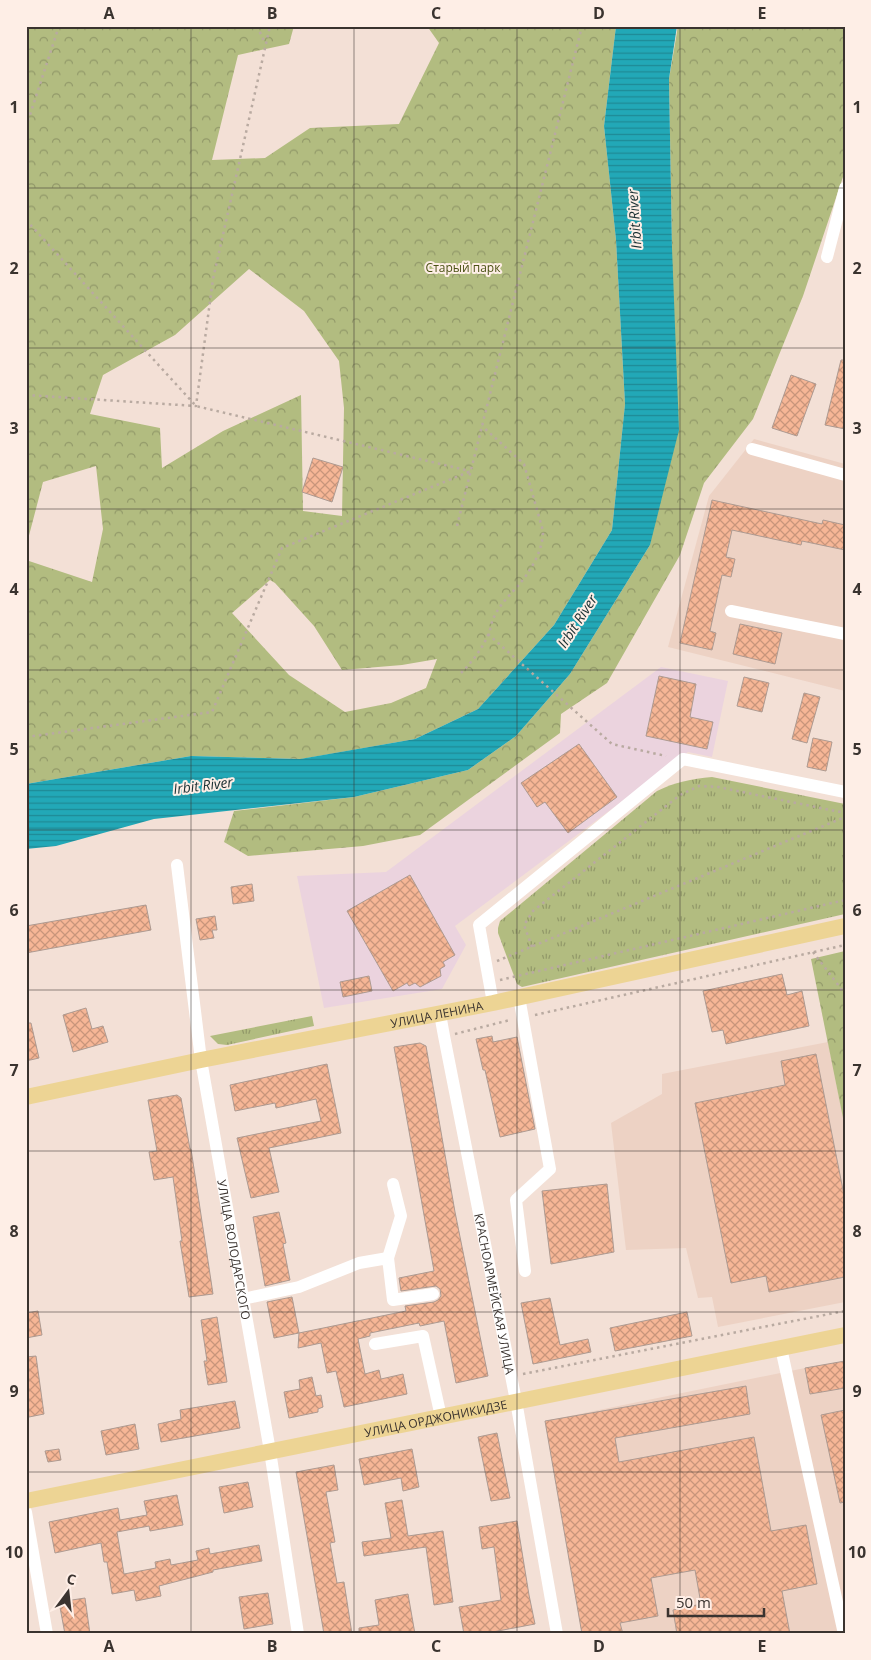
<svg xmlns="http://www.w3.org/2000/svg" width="871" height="1660" viewBox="0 0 871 1660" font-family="'Open Sans',sans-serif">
<defs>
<pattern id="grass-tufts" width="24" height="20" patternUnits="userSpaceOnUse" patternTransform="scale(1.25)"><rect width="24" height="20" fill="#b2bc80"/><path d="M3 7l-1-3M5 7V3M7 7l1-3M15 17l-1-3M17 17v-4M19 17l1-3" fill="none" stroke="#929969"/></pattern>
<pattern id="forest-crowns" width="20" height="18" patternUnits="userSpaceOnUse" patternTransform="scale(1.25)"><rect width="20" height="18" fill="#b2bc80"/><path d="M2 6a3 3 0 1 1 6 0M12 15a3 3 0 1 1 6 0" fill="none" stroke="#929969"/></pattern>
<pattern id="water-rules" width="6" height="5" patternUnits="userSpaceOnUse" patternTransform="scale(1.25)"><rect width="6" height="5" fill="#22a8b7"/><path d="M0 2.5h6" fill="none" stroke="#1f8995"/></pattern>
<pattern id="building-cross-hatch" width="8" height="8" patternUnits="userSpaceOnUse" patternTransform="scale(1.25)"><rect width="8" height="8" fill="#f6b696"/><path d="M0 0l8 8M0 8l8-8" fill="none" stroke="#c8957b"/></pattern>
</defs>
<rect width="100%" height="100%" fill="#f3e0d6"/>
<!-- commercial -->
<polygon fill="#ebd3de" points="661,667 728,681 712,757 688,752 455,926 466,945 442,989 324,1008 297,876 386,872"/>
<!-- built -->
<g fill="#edd2c4">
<polygon points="754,439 845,464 845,691 668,647 709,496"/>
<polygon points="828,1042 845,1128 845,1302 718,1327 712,1297 698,1298 686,1248 626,1250 611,1123 662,1094 662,1074"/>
<polygon points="805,1368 845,1388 845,1634 582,1634 545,1421"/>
</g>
<!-- grass -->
<g fill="url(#grass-tufts)">
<path d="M712,777L845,804V914L522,987L517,984L498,933V928L500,921L657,791C675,782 691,779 712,777Z"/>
<polygon points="312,1016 314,1026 227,1045 218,1044 210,1036"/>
</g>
<!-- forest -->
<g fill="url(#forest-crowns)" fill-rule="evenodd">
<path d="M28,26H294L289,44L238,55L212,160L265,158L310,128L399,124L439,43L427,26H616L604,126L616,240L625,404L612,530L554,625L478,709L415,739L301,759L191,756L26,784V560L92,582L103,529L96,466L43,482L26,547V30ZM249,269L304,311L339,361L344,408L342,516L303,511L301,395L223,431L162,468L160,428L90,414L103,375L175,335ZM270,580L275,583L314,626L342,670L402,665L437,659L426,688L391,703L345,712L289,675L232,613Z"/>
<polygon points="678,26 845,26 845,171 803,296 753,419 704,483 680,555 607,683 561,714 560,733 420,835 363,846 248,856 224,842 234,811 354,797 468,770 516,736 570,674 650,545 672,248 669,79"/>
<polygon points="845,951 845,1128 811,959"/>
</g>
<!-- water -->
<polygon fill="url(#water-rules)" points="616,26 677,26 669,79 672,248 679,430 650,545 570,674 516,736 468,770 354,797 154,819 56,846 26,849 26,784 191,756 300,759 415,739 478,709 554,625 612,530 625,404 616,240 604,126"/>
<!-- building -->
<g fill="url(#building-cross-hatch)" stroke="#ad9a91">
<polygon points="841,360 845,360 845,429 825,425"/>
<polygon points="791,375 816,384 797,436 772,428"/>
<polygon points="313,458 343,467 332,502 302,492"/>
<polygon points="712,500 822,524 823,520 845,525 845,550 802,541 801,545 732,530 726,557 735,559 731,577 722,575 710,631 716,633 712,650 680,643"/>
<polygon points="740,624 782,633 775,664 733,654"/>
<polygon points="659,676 696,684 690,717 713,722 707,749 646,736"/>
<polygon points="744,677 769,683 762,712 737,706"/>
<polygon points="804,693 820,697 807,743 792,739"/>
<polygon points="813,738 832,742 826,771 807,767"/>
<polygon points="579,744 617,797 568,833 545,802 537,807 521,783"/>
<polygon points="410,875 455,955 443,962 445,966 440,969 441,976 420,987 415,983 409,986 407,983 393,991 347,911"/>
<polygon points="252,884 254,901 233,904 231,887"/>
<polygon points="146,905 151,930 26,953 26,926"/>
<polygon points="215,916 217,930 212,930 214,938 200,940 196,919"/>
<polygon points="782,974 787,995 802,991 809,1026 726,1044 723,1030 712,1032 703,991"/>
<polygon points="369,976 372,991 343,997 340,982"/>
<polygon points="86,1008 92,1029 103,1026 108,1042 73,1052 63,1015"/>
<polygon points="26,1023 31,1023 39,1058 26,1061"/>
<polygon points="492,1036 493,1042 517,1037 535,1129 500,1137 485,1070 483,1070 476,1039"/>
<polygon points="420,1043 426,1046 455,1212 488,1376 456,1383 444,1321 420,1326 419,1323 370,1333 370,1336 358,1339 365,1374 379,1370 381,1379 403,1374 407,1394 344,1407 336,1371 327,1373 321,1343 298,1348 299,1333 406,1311 405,1306 434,1302 438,1300 441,1296 440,1289 436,1286 401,1291 399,1278 434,1271 394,1047"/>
<polygon points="816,1054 845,1200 845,1277 769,1292 766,1276 731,1283 695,1103 785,1085 781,1061"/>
<polygon points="327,1064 341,1133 269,1148 279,1192 251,1198 237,1138 321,1121 316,1099 276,1108 275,1103 235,1111 230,1085"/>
<polygon points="177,1095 181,1098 190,1149 191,1149 213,1294 189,1297 180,1241 182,1241 173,1177 154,1180 149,1152 157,1151 148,1100"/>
<polygon points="607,1184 614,1252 551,1264 542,1191"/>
<polygon points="279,1212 286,1243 283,1244 290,1280 265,1286 253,1217"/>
<polygon points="292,1297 299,1333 274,1338 267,1302"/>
<polygon points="550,1298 560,1345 588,1339 591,1352 533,1364 521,1303"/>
<polygon points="38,1311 42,1335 26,1338 26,1313"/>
<polygon points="687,1312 692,1336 615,1351 610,1328"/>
<polygon points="217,1317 227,1382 208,1385 204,1361 207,1361 201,1320"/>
<polygon points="36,1356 44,1414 29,1417 26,1400 26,1357"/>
<polygon points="845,1361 845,1388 810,1394 805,1368"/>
<polygon points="312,1377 316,1396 321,1395 323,1407 318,1409 318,1412 289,1418 284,1392 300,1389 299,1380"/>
<polygon points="746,1386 750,1414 615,1438 619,1462 754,1437 771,1531 806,1525 817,1584 782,1591 790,1634 677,1634 673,1610 701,1604 695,1570 651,1578 658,1616 620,1623 623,1634 582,1634 545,1421"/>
<polygon points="235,1401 240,1428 161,1442 158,1424 181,1419 180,1410"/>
<polygon points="845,1410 845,1502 840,1503 821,1415"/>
<polygon points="135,1424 139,1449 106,1455 101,1431"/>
<polygon points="497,1433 510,1498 491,1501 478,1437"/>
<polygon points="59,1449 61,1460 48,1462 45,1451"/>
<polygon points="412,1449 419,1487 403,1491 401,1478 364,1485 359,1459"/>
<polygon points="334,1465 338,1490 326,1492 335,1542 330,1543 337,1583 344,1582 352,1634 324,1634 296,1472"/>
<polygon points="248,1482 253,1507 224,1513 219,1487"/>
<polygon points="177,1495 183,1525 150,1531 149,1526 117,1532 124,1574 156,1568 155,1562 170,1559 171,1565 198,1560 196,1551 209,1548 210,1554 259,1545 262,1561 213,1570 213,1572 159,1586 161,1596 136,1601 134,1590 112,1594 107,1562 104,1562 101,1543 55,1553 49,1522 118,1508 120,1520 147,1515 144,1501"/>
<polygon points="402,1500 408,1536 443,1531 453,1602 434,1605 426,1547 364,1556 362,1542 391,1538 385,1503"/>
<polygon points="517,1521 529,1595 535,1624 482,1634 464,1634 459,1607 501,1600 494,1547 482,1549 479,1527"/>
<polygon points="268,1593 273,1624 244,1629 239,1597"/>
<polygon points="408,1594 415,1634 359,1634 359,1628 379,1625 375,1600"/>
<polygon points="85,1598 90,1634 65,1634 59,1602"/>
</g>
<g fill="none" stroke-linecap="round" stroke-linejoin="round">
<!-- path -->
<g stroke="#b9aaa1" stroke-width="2.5" stroke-dasharray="2.5 4" stroke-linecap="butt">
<polyline points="257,26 265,43"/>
<polyline points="26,127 59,26"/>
<polyline points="26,220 196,406 470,471"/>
<polyline points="26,395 196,406 213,279 270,26"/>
<polyline points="457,526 582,26"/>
<polyline points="488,634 612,744 666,756"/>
<path d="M461,673C472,662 482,649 488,635C491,629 491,622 494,617C499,606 507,598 515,589C529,574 543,552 543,531L524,464L482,426"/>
<polyline points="26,737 212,712 282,548 471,471"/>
<polyline points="532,947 524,925 533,911 680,795 699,786 718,787 845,813"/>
<polyline points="813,952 845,994"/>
<polyline points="497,961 845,817"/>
<polyline points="500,980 845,900"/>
<polyline points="535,1015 845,945"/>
<polyline points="455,1034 510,1020"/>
<polyline points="523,1374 845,1311"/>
</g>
<!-- minor -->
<g stroke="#fff" stroke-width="12">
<polyline points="827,257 845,188"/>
<polyline points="752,449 845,475"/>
<polyline points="731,611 845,634"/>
<path id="s1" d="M177,865L201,1060L270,1451L298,1634"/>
<polyline points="519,997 550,1169 516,1200 525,1271"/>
<polyline points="493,1003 479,925 683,759 845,792"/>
<path id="s2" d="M440,1014L444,1036L516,1401L557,1634"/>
<polyline points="388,1258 401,1216 393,1184"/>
<polyline points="243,1299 299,1287 359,1263 388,1258 393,1300 433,1294"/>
<polyline points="375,1344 423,1336 441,1417"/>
<polyline points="781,1348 844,1634"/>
<polyline points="26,1512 47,1634"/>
</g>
<!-- major -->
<g stroke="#edd494" stroke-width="16">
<path id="s3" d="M26,1097L201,1060L493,1003L845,926"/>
<path id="s4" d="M26,1501L845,1335"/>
</g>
</g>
<!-- grid -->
<path fill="none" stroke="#3a332f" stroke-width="1" stroke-opacity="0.55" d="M191,26V1634M354,26V1634M517,26V1634M680,26V1634M26,188H845M26,348H845M26,509H845M26,670H845M26,830H845M26,990H845M26,1151H845M26,1312H845M26,1472H845"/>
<g text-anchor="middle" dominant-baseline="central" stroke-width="4" stroke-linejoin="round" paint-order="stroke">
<!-- park labels -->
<g font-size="12" fill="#4b5215" stroke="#feeee6">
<text x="463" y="267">Старый парк</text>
</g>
<!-- street labels -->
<g font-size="12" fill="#3a332f" stroke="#feeee6">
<text stroke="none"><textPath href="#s3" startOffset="419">УЛИЦА ЛЕНИНА</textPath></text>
<text stroke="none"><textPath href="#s1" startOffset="389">УЛИЦА ВОЛОДАРСКОГО</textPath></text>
<text stroke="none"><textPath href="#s2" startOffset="285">КРАСНОАРМЕЙСКАЯ УЛИЦА</textPath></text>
<text stroke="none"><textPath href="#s4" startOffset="418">УЛИЦА ОРДЖОНИКИДЗЕ</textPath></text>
</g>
<!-- water labels -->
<g font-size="14" font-style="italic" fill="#192f32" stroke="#feeee6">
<text transform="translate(634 219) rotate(-94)">Irbit River</text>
<text transform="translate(577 621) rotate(-57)">Irbit River</text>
<text transform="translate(203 785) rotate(-7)">Irbit River</text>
</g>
</g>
<!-- border -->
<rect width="871" height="1660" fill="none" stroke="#feeee6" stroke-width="55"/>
<!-- north arrow -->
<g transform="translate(68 1592) rotate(15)" stroke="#feeee6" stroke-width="4" paint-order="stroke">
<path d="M0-4L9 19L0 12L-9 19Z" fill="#3a332f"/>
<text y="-8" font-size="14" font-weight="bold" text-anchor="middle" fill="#3a332f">С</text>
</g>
<!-- scale -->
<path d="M668 1608v8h96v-8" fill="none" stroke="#3a332f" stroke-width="2.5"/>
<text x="676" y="1608" font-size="15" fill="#3a332f" stroke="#feeee6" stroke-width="4" paint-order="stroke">50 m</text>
<rect x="28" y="28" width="816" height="1604" fill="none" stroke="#3a332f" stroke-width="2"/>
<g font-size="16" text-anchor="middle" font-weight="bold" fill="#3a332f">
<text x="109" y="19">A</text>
<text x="272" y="19">B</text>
<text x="436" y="19">C</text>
<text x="599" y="19">D</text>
<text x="762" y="19">E</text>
<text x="14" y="113">1</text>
<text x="857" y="113">1</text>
<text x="14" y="274">2</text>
<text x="857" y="274">2</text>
<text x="14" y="434">3</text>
<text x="857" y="434">3</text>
<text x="14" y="595">4</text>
<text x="857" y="595">4</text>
<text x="14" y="755">5</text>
<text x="857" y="755">5</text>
<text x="14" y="916">6</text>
<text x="857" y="916">6</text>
<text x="14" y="1076">7</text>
<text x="857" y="1076">7</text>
<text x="14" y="1237">8</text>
<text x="857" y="1237">8</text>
<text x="14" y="1397">9</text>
<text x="857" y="1397">9</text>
<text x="14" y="1558">10</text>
<text x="857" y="1558">10</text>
<text x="109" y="1652">A</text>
<text x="272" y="1652">B</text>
<text x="436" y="1652">C</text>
<text x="599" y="1652">D</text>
<text x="762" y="1652">E</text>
</g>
</svg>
